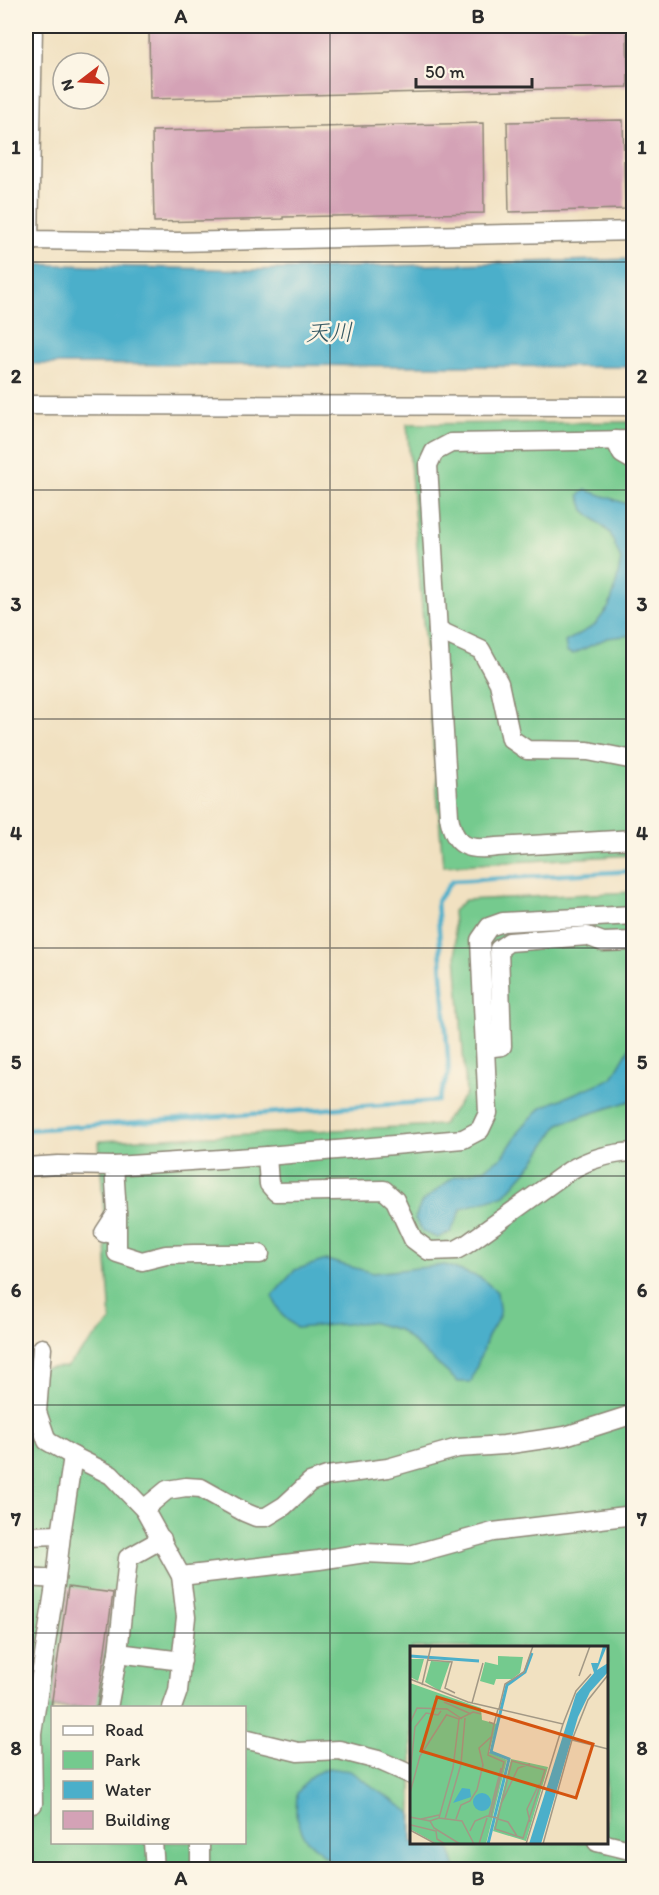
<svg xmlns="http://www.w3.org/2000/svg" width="659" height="1895" viewBox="0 0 659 1895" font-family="Itim,'Klee One',sans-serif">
<rect width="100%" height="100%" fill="#fcf5e5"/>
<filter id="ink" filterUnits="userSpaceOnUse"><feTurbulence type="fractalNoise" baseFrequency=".0167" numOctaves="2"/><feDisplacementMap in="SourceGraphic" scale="12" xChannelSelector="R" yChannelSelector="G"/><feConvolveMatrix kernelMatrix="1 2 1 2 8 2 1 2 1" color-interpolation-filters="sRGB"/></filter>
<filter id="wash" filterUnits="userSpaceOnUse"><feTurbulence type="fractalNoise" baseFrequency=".008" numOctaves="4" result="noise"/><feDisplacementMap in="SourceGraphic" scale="24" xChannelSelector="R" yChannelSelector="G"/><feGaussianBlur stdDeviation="1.35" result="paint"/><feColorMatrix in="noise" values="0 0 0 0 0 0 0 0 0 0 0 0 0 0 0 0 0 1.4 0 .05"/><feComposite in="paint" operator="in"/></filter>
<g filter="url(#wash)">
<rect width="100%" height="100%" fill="#f1e1c1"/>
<!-- green -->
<g fill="#74ca8e" stroke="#507a5c" stroke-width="1.5" fill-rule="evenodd">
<polygon points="633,422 633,855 443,866 407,424"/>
<path d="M633,892V1869H26V1369L66,1367L111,1321L99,1141L442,1125L466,1094L453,911L465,900ZM412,1648H606V1842H412ZM52,1708H244V1842H52Z"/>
</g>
<!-- water -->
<g fill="#4bafca" stroke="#3b6d7a" stroke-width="1.5">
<polygon points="633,259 633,367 26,364 26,264 250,270"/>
<polygon points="586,490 633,506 633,635 607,638 573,654 567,652 565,642 594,626 609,607 615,589 621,560 610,533 584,510 579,495"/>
<polygon points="633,1029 633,1100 559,1124 533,1163 505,1195 462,1208 451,1232 438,1238 423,1232 415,1219 421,1203 438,1189 454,1177 484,1169 503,1156 523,1126 542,1107 612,1078 630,1047"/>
<polygon points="326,1260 373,1273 445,1265 481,1278 497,1292 500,1315 488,1336 471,1382 458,1382 399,1330 370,1322 296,1328 281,1314 272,1296 295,1270"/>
<polygon points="328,1768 350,1771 411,1813 412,1842 448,1843 456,1869 339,1869 304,1837 296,1814 297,1793 312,1775"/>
</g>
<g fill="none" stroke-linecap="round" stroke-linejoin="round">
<!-- stream -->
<polyline stroke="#4bafca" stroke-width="4.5" points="26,1130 438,1101 449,1073 437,901 452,881 634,871"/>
</g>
<g id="blocks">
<!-- building -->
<g fill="#d4a2b6">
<polygon points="149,26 627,26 628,87 150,99"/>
<polygon points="623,120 625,209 509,212 507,122"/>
<polygon points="483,123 484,213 283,217 283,219 154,222 152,131"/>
<polygon points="68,1587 113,1593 97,1707 51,1707"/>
</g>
</g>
</g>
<g filter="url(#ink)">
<use href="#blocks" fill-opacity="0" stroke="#8e8676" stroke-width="1.5"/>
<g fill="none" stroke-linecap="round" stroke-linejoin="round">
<!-- minor casing -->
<g stroke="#8e8676" stroke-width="21">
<g id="minor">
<polyline points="33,26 29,240 178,242 634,231"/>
<polyline points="26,405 634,406"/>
<polyline points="615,440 622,454 634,461"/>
<path d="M634,440L451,443L434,452L428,465L449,816C454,847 468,851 497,847L634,839"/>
<polyline points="438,630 481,650 499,683 511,739 527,750 588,751 634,760"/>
<polyline points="485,1048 502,1046 499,949 509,942 587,936 603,942 634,941"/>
<path d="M267,1156L269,1184L276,1192L384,1190L395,1200L413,1239L429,1251L456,1250L467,1244L569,1171C589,1159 610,1153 634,1152"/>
<polyline points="114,1166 267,1156 463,1139 480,1130 488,1113 480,940 489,927 503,922 634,915"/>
<polyline points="26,1167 58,1165 114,1166 117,1213 104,1233"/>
<polyline points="117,1213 117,1253 142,1261 166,1255 194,1254 260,1254"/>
<polyline points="42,1348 37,1412 47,1441 73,1456 111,1475 144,1509 181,1576 186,1617 178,1691 172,1708"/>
<polyline points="144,1509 167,1490 186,1487 201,1488 244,1512 256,1517 266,1517 284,1506 310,1482 327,1476 388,1468 458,1448 504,1445 565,1436 634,1414"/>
<polyline points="26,1536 61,1535"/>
<polyline points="181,1576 319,1560 365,1553 410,1555 493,1532 634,1515"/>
<polyline points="26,1577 56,1579"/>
<polyline points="118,1653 182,1661"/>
<polyline points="108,1708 118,1653 128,1558 162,1539"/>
<polyline points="244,1739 298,1752 339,1750 378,1760 412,1775"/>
<polyline points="33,1804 32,1733 56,1579 61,1535 73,1456"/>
<polyline points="153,1842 155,1870"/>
<polyline points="597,1842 634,1851"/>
<polyline points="200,1870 200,1842"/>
</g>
</g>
<!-- major casing -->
<g stroke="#8e8676" stroke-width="26">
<polyline id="major" points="26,240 29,240"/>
</g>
<!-- minor -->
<use href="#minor" stroke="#fff" stroke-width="18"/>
<!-- major -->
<use href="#major" stroke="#fff" stroke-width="22"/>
</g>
</g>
<!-- grid -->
<path fill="none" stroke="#2b2b2b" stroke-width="1.5" stroke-opacity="0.55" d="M330,26V1870M26,262H634M26,490H634M26,719H634M26,948H634M26,1176H634M26,1405H634M26,1633H634"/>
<g text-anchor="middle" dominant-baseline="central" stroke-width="5" stroke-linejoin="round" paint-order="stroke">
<!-- water labels -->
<g font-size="24" font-style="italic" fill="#365963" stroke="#fcf5e5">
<text transform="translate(329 332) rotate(-1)">天川</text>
</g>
</g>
<!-- overview -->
<g transform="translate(410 1646)">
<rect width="198" height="198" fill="#f1e1c1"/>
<path d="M88,10L113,11L110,27L102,33H86L84,39L70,35L75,16L88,19ZM0,13H14L8,35L0,31ZM21,15L40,16L30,45L15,36ZM0,37L71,62L72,74L87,78L79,106L97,114L76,198H27L0,183ZM101,113L138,121L116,195L83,185Z" fill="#74ca8e"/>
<path d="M193,0H197L187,24L198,17V26L180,46L168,71L131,198H119L166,48L184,27L181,17H188ZM52,142L60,143L61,151L43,157ZM63 156a9 9 0 1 1 18 0a9 9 0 1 1-18 0Z" fill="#4bafca"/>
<path fill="none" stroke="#4bafca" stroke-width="3" d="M0,10L69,15M78,198L99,113L81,106L89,72L97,39L115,26L122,7"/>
<path fill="none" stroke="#a29885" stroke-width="1.5" d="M18,14L42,16L35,42L45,47M169,30L180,0M0,33L58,56L153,78L116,198M12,39L21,0M34,56L61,68M62,57L73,17M89,63L95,38L114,26L123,0M37,69L49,73L63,66L71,68M79,76L84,78L88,63M0,77L7,62L37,63L52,73M153,78L166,45L181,28M162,94L178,54L198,29M102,115L135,124L113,192L85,183ZM0,128L5,81L16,67L28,69L31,65M0,147L10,110L37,68M91,158L108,122L120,118M79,170L91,122M81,170L94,116L78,109L84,78M0,171L20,175L24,182L50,198M29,172L52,175L64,198M11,173L29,169M35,173L51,118L55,72M46,173L51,159L60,155L67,144L73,119L69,102L81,91M88,173L98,176L107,190M20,175L29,172L43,122L49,73M120,176L117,163L129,138M1,179L26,185L27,193L35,198M0,184L26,198M60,185L65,175L77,170L88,172M69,198L77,172M133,198L162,94L198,103"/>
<path fill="#d5540f" fill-opacity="0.15" stroke="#d5540f" stroke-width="3" d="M27,51L183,98L166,152L11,105Z"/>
<rect width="198" height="198" fill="none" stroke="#2b2b2b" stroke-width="3"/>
</g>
<!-- margin -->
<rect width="659" height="1895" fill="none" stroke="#fcf5e5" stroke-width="66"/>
<!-- legend -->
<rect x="51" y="1706" width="195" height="138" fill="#fcf5e5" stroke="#a8a49b" stroke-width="1.5"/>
<rect x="63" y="1726" width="30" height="9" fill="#ffffff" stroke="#a8a49b" stroke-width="1.5"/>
<text x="105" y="1736" font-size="18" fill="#2b2b2b">Road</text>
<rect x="63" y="1751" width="30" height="18" fill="#74ca8e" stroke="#a8a49b" stroke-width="1.5"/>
<text x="105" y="1766" font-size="18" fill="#2b2b2b">Park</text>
<rect x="63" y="1781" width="30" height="18" fill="#4bafca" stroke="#a8a49b" stroke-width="1.5"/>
<text x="105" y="1796" font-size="18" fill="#2b2b2b">Water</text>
<rect x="63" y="1811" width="30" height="18" fill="#d4a2b6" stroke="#a8a49b" stroke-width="1.5"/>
<text x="105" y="1826" font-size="18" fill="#2b2b2b">Building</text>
<!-- north arrow -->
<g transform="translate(81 81) rotate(253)"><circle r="28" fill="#fcf5e5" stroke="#a8a49b" stroke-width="1.5"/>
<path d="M0-4.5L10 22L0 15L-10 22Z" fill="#c8321e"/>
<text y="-9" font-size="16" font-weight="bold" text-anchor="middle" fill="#2b2b2b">N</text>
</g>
<!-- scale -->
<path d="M416 78v9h116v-9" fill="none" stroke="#2b2b2b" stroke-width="3"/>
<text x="425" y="78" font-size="18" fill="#2b2b2b" stroke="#fcf5e5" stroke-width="4.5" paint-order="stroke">50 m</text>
<rect x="33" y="33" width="593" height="1829" fill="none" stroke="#2b2b2b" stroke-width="2"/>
<g font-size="20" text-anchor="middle" font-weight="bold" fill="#2b2b2b">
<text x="181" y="23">A</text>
<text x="478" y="23">B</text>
<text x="16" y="154">1</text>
<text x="642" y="154">1</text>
<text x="16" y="383">2</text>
<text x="642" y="383">2</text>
<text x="16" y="611">3</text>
<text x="642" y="611">3</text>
<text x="16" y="840">4</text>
<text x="642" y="840">4</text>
<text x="16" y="1069">5</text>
<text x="642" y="1069">5</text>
<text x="16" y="1297">6</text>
<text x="642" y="1297">6</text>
<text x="16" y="1526">7</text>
<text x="642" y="1526">7</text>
<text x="16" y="1755">8</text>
<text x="642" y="1755">8</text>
<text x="181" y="1885">A</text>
<text x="478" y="1885">B</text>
</g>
</svg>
